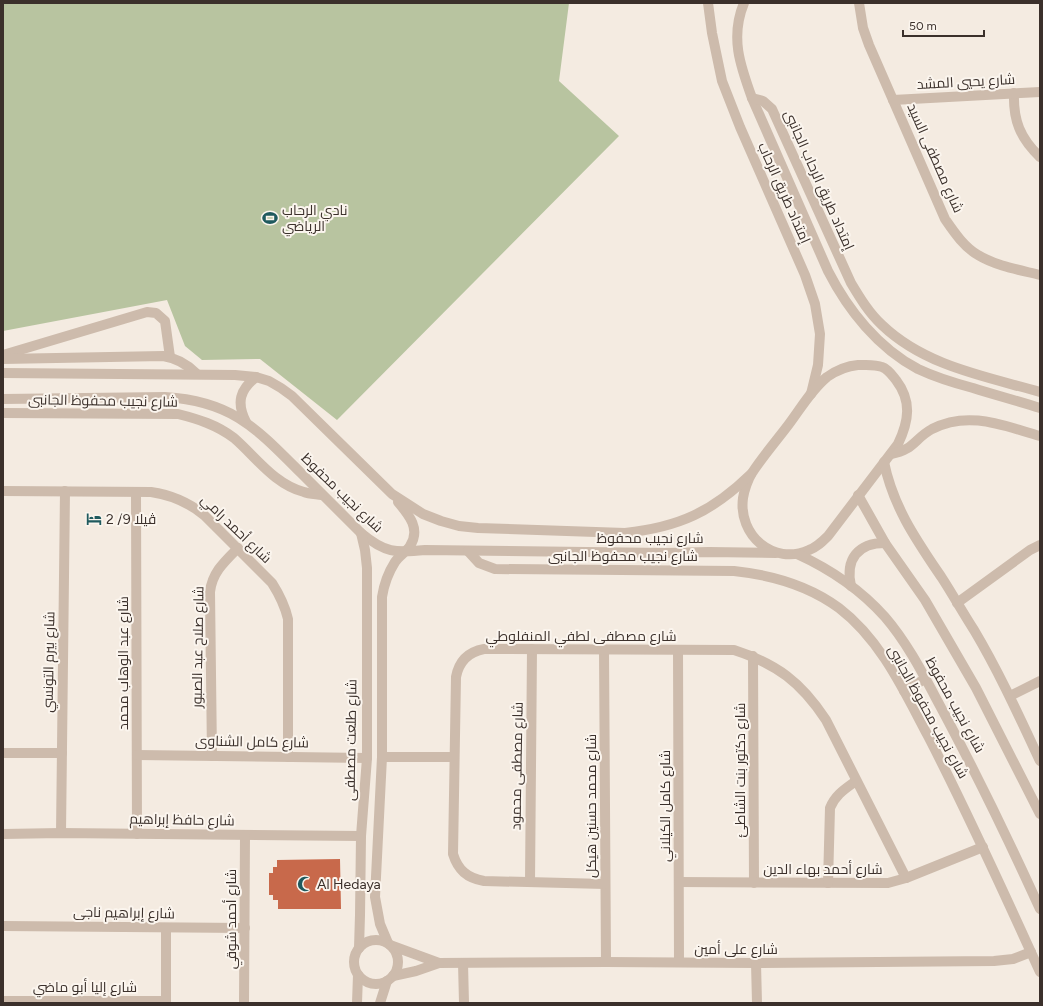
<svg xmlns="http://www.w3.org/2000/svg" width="1043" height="1006" viewBox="0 0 1043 1006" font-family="Figtree,Cairo,sans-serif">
<rect width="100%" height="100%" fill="#f4ebe1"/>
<!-- green -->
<polygon fill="#b8c4a0" points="3,3 569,3 559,81 619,136 337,420 260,359 202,360 185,346 167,300 3,331"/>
<!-- building -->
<polygon fill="#c8694b" points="340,859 341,909 278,909 278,900 273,900 273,895 269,895 269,873 273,873 273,867 277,867 277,860"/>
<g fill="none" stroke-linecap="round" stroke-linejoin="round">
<!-- minor -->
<g stroke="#cdbbac" stroke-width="10">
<polyline points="708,3 712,33 722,81 740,127 805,275 815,304 820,334 818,365 811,394"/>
<path d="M744,3C730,37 740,65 752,98L828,271C848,310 878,348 918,369C935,377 954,383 973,388C995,395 1018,401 1040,408"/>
<path d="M859,3L863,28L869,45L945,219C954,232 964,247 978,255C996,266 1020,270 1040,275"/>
<path d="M1014,93C1013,120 1020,138 1040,157"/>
<path d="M752,98L763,101L772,109L851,283C860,298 869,313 882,325C925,366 984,376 1040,392"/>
<polyline points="893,100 1040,92"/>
<polyline points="3,355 147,312 156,313 165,321 170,357"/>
<path d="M3,359L163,356C177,358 187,364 197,374"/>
<path d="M858,365C866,365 875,364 882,367C888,369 892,375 896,380C912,401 909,421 898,444L828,536C822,542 817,547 809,550C773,566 738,535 743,498C744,491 748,479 752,473C763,456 777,440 789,424C801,408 812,389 827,377C837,370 846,366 858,365Z"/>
<path d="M3,373L235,375L256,377L269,381L281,388L292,396L392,494L423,514L441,521L459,526L478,528L625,533C679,527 712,512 751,474"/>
<path d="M3,399L165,397C232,401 256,428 301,473C321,493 341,513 361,533C385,553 395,553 425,550L665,553L709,552L776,553"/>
<path d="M3,413L178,414C198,419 217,425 234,438C256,457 274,484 304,492C309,494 316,494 322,495"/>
<path d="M246,422C236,402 240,390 256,377"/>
<path d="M891,454C914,450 914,439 932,429C969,410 1004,426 1040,436"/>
<path d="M884,462C893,507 917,541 942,578C953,595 963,613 974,630C999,672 1019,716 1040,761"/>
<path d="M3,491L151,492C172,495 188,502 204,515L272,583C279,594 285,606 288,619V757"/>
<polyline points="136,492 137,834"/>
<polyline points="858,495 885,543 925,600 976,688 1040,814"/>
<path d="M468,551L479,563L495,569L734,571C772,575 808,585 839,608C881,640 904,691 928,736C968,813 1004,893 1040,972"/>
<path d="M797,554C830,569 860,589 885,617C910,646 927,682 945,715C979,779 1010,843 1040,909"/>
<path d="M851,586C845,559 858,543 885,543"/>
<polyline points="957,603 1030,550 1040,545"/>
<polyline points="604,650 606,962"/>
<polyline points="678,650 679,962"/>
<polyline points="753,656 754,883"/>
<polyline points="904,691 925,679"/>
<polyline points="1010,696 1040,681"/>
<polyline points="3,753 62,753"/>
<polyline points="137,755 367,758"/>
<path d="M212,756L210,592C212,573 224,562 238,548"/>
<polyline points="382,757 454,757"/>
<polyline points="61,833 65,491"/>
<polyline points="3,834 61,833 361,836"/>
<polyline points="530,882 532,649"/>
<polyline points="679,882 888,883 906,878 983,847"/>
<path d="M828,883L830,808C835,795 845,789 856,781"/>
<path d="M605,884L484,881C467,878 458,870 453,854L456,677C459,661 468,652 484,649L734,650C777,664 801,682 826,720L906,878"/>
<polyline points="3,926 245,928"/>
<circle cx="376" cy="962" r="22"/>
<path d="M388,943L380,924L375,897L382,757V597C384,584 388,573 395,562C399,556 406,552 410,546C421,529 409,515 398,502"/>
<polyline points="390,945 439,963 606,962 756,963 994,961 1013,959 1031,952"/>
<polyline points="359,948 360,915 361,836 367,758 367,568 365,550 361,533"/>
<polyline points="463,963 464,1003"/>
<polyline points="756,963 757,1003"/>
<polyline points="393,976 416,971 439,963"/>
<polyline points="3,1001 166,1001"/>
<polyline points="166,1003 166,928"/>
<polyline points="244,1003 245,835"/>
<polyline points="357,1003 358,975"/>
<polyline points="380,1003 387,981"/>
</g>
</g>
<!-- icons -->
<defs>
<g id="stadium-bare" transform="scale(1.2)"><path d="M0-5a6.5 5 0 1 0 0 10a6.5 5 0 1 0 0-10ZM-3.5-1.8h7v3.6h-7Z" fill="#1f5a5e" stroke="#fbf5ee" stroke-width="2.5" paint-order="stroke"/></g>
<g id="hotel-bare" transform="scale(1.2)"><path d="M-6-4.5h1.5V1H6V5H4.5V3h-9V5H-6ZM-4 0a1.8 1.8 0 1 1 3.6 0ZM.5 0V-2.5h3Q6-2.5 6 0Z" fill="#1f5a5e" stroke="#fbf5ee" stroke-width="2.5" paint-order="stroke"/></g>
<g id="mosque-bare" transform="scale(1.2)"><path d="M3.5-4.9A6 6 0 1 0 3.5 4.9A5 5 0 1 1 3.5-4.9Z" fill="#1f5a5e" stroke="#fbf5ee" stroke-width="2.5" paint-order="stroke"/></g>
</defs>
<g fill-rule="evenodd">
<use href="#stadium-bare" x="270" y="218"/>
<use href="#hotel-bare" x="94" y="519"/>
<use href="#mosque-bare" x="305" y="884"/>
</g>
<g text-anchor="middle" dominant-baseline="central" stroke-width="4" stroke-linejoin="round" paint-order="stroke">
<!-- street labels -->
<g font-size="14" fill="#3b302b" stroke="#fbf5ee">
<text transform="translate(966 82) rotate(-3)">شارع يحيي المشد</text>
<text transform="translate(935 158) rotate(66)">شارع مصطفى السيد</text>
<text transform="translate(819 180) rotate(66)">إمتداد طريق الرحاب الجانبى</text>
<text transform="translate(784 193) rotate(66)">إمتداد طريق الرحاب</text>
<text transform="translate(103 401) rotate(1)">شارع نجيب محفوظ الجانبى</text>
<text transform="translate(342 493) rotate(44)">شارع نجيب محفوظ</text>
<text transform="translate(236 529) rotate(44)">شارع أحمد رامي</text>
<text x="650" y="538">شارع نجيب محفوظ</text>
<text x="623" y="556">شارع نجيب محفوظ الجانبى</text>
<text x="581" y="636">شارع مصطفى لطفي المنفلوطي</text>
<text transform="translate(198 647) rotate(-89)">شارع صلاح عبد الصبور</text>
<text transform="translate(49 662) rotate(-89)">شارع بيرم التونسي</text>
<text transform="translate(123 663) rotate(-90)">شارع عبد الوهاب محمد</text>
<text transform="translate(955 705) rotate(61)">شارع نجيب محفوظ</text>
<text transform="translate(928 712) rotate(61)">شارع نجيب محفوظ الجانبى</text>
<text transform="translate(351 740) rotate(-89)">شارع طلعت مصطفى</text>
<text transform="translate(252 742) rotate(1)">شارع كامل الشناوى</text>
<text transform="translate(517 766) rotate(-89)">شارع مصطفى محمود</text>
<text transform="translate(740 770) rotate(-90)">شارع دكتور بنت الشاطئ</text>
<text transform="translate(591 806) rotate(-90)">شارع محمد حسنين هيكل</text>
<text transform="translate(665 806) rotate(-90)">شارع كامل الكيلاني</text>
<text transform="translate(182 820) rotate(1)">شارع حافظ إبراهيم</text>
<text x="823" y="869">شارع أحمد بهاء الدين</text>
<text transform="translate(124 913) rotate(1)">شارع إبراهيم ناجى</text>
<text transform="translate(231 919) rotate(-90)">شارع أحمد شوقي</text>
<text x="736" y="949">شارع على أمين</text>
<text x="85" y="987">شارع إليا أبو ماضي</text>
</g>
<!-- poi labels -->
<g font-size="14" fill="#3b302b" stroke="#fbf5ee" text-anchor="start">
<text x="282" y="210">نادي الرحاب<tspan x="282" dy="16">الرياضي</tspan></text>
<text x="106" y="519">ڤيلا 9/ 2</text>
<text x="317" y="884">Al Hedaya</text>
</g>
</g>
<!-- border -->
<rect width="1043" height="1006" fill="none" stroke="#3b302b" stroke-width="8"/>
<!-- scale -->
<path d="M903 30v6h81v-6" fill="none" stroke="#3b302b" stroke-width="2"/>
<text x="909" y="30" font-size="12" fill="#3b302b" stroke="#fbf5ee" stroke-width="3" paint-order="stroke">50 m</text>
</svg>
